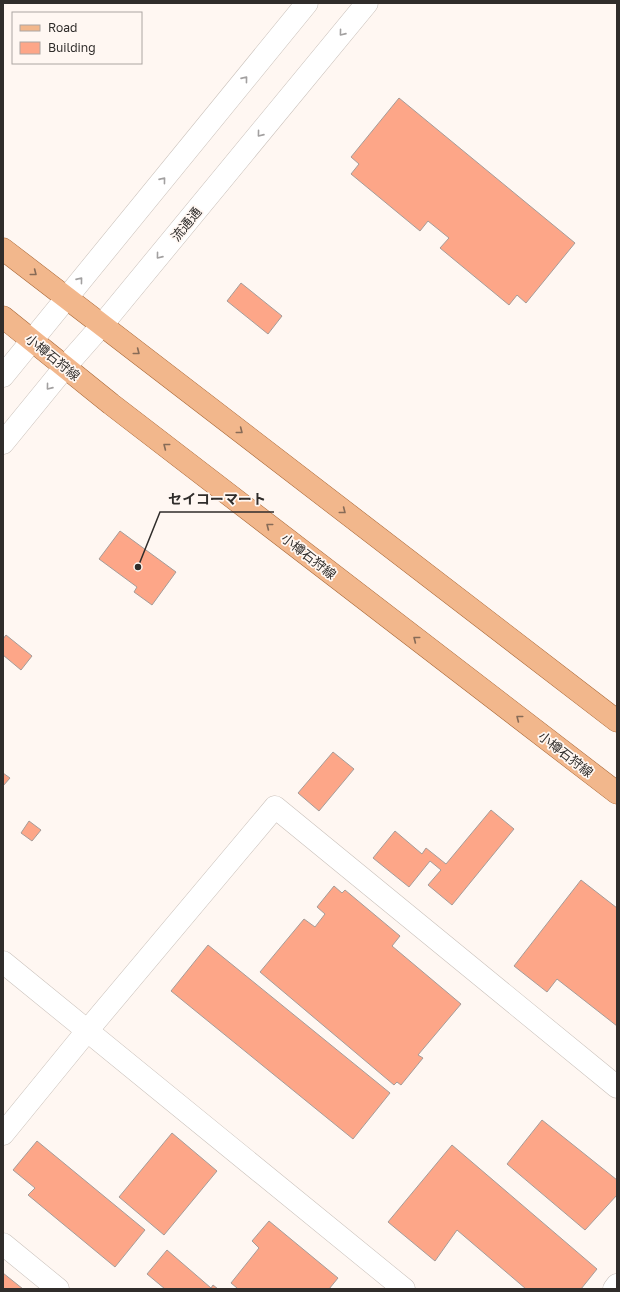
<svg xmlns="http://www.w3.org/2000/svg" width="620" height="1292" viewBox="0 0 620 1292" font-family="'Golos Text','Noto Sans JP',sans-serif">
<rect width="100%" height="100%" fill="#fff7f2"/>
<!-- building -->
<g fill="#fda688" stroke="#a69c98">
<polygon points="399,98 575,243 526,303 517,295 509,305 440,248 449,238 428,221 420,231 351,174 359,164 351,157"/>
<polygon points="241,283 282,316 268,334 227,301"/>
<polygon points="120,531 176,572 152,605 134,592 137,587 99,559"/>
<polygon points="6,635 32,656 21,670 3,655 3,639"/>
<polygon points="333,752 354,769 319,811 298,793"/>
<polygon points="3,773 10,778 3,786"/>
<polygon points="491,810 514,829 452,905 428,885 441,870 430,861 409,887 373,858 395,831 422,854 426,848 446,864"/>
<polygon points="29,821 41,830 32,841 21,833"/>
<polygon points="581,880 617,908 617,1026 557,979 547,992 514,966"/>
<polygon points="334,886 342,893 345,890 400,936 392,946 461,1004 418,1055 423,1058 401,1085 397,1082 394,1085 260,972 304,919 315,927 325,914 317,907"/>
<polygon points="208,945 390,1093 353,1139 171,991"/>
<polygon points="542,1120 617,1180 617,1195 585,1230 507,1164"/>
<polygon points="172,1133 217,1171 164,1235 119,1197"/>
<polygon points="37,1141 145,1230 115,1267 28,1195 35,1188 13,1170"/>
<polygon points="452,1145 597,1269 581,1289 526,1289 457,1230 435,1261 388,1222"/>
<polygon points="269,1221 338,1278 329,1289 236,1289 237,1288 231,1283 259,1248 252,1241"/>
<polygon points="167,1250 211,1288 213,1285 218,1289 165,1289 147,1274"/>
<polygon points="3,1273 23,1289 3,1289"/>
</g>
<g fill="none" stroke-linecap="round" stroke-linejoin="round">
<!-- minor casing -->
<g stroke="#c9c0ba" stroke-width="23">
<g id="minor">
<polyline points="3,376 307,3"/>
<polyline points="3,443 65,367 102,325 367,3"/>
<polyline points="3,962 404,1289"/>
<polyline points="3,1134 87,1031 275,807 617,1087"/>
<polyline points="3,1244 58,1289"/>
<polyline points="614,1289 617,1285"/>
</g>
</g>
<!-- major casing -->
<g stroke="#a86838" stroke-width="23">
<g id="major">
<polyline points="3,249 617,721"/>
<polyline points="3,317 111,404 617,793"/>
</g>
</g>
<!-- minor -->
<use href="#minor" stroke="#fff" stroke-width="22"/>
<!-- major -->
<use href="#major" stroke="#f2b78c" stroke-width="22"/>
</g>
<!-- one-way arrows -->
<defs><path id="oneway-chevron" d="M-2-3.5L2.5 0L-2 3.5" fill="none" stroke-width="1.6" stroke-linecap="round" stroke-linejoin="round"/></defs>
<g stroke="#a2a0a0">
<use href="#oneway-chevron" transform="translate(342 33) rotate(129)"/>
<use href="#oneway-chevron" transform="translate(245 79) rotate(-51)"/>
<use href="#oneway-chevron" transform="translate(260 134) rotate(129)"/>
<use href="#oneway-chevron" transform="translate(163 180) rotate(-51)"/>
<use href="#oneway-chevron" transform="translate(159 256) rotate(129)"/>
<use href="#oneway-chevron" transform="translate(80 280) rotate(-51)"/>
<use href="#oneway-chevron" transform="translate(49 387) rotate(129)"/>
</g>
<g stroke="#876b57">
<use href="#oneway-chevron" transform="translate(34 273) rotate(38)"/>
<use href="#oneway-chevron" transform="translate(137 352) rotate(38)"/>
<use href="#oneway-chevron" transform="translate(240 431) rotate(38)"/>
<use href="#oneway-chevron" transform="translate(166 446) rotate(-142)"/>
<use href="#oneway-chevron" transform="translate(343 511) rotate(38)"/>
<use href="#oneway-chevron" transform="translate(269 526) rotate(-142)"/>
<use href="#oneway-chevron" transform="translate(416 639) rotate(-142)"/>
<use href="#oneway-chevron" transform="translate(519 718) rotate(-142)"/>
</g>
<g text-anchor="middle" dominant-baseline="central" stroke-width="3.5" stroke-linejoin="round" paint-order="stroke">
<!-- street labels -->
<g font-size="13" fill="#302d2b" stroke="#fff7f2">
<text transform="translate(186 224) rotate(-51)">流通通</text>
<text transform="translate(53 357) rotate(39)">小樽石狩線</text>
<text transform="translate(309 556) rotate(38)">小樽石狩線</text>
<text transform="translate(566 754) rotate(38)">小樽石狩線</text>
</g>
</g>
<!-- callouts -->
<path fill="none" stroke="#302d2b" stroke-width="1.5" d="M138 567L160 512H274"/>
<circle fill="#302d2b" stroke="#fff7f2" stroke-width="1.5" cx="138" cy="567" r="4"/>
<g font-size="14" text-anchor="middle" font-weight="bold" fill="#302d2b" stroke="#fff7f2" stroke-width="3.5" stroke-linejoin="round" paint-order="stroke">
<text x="217" y="504">セイコーマート</text>
</g>
<!-- border -->
<rect width="620" height="1292" fill="none" stroke="#302d2b" stroke-width="8"/>
<!-- legend -->
<rect x="12" y="12" width="130" height="52" fill="#fff7f2" stroke="#aca6a2"/>
<rect x="20" y="25" width="20" height="6" fill="#f2b78c" stroke="#aca6a2"/>
<text x="48" y="32" font-size="12" fill="#302d2b">Road</text>
<rect x="20" y="42" width="20" height="12" fill="#fda688" stroke="#aca6a2"/>
<text x="48" y="52" font-size="12" fill="#302d2b">Building</text>
</svg>
